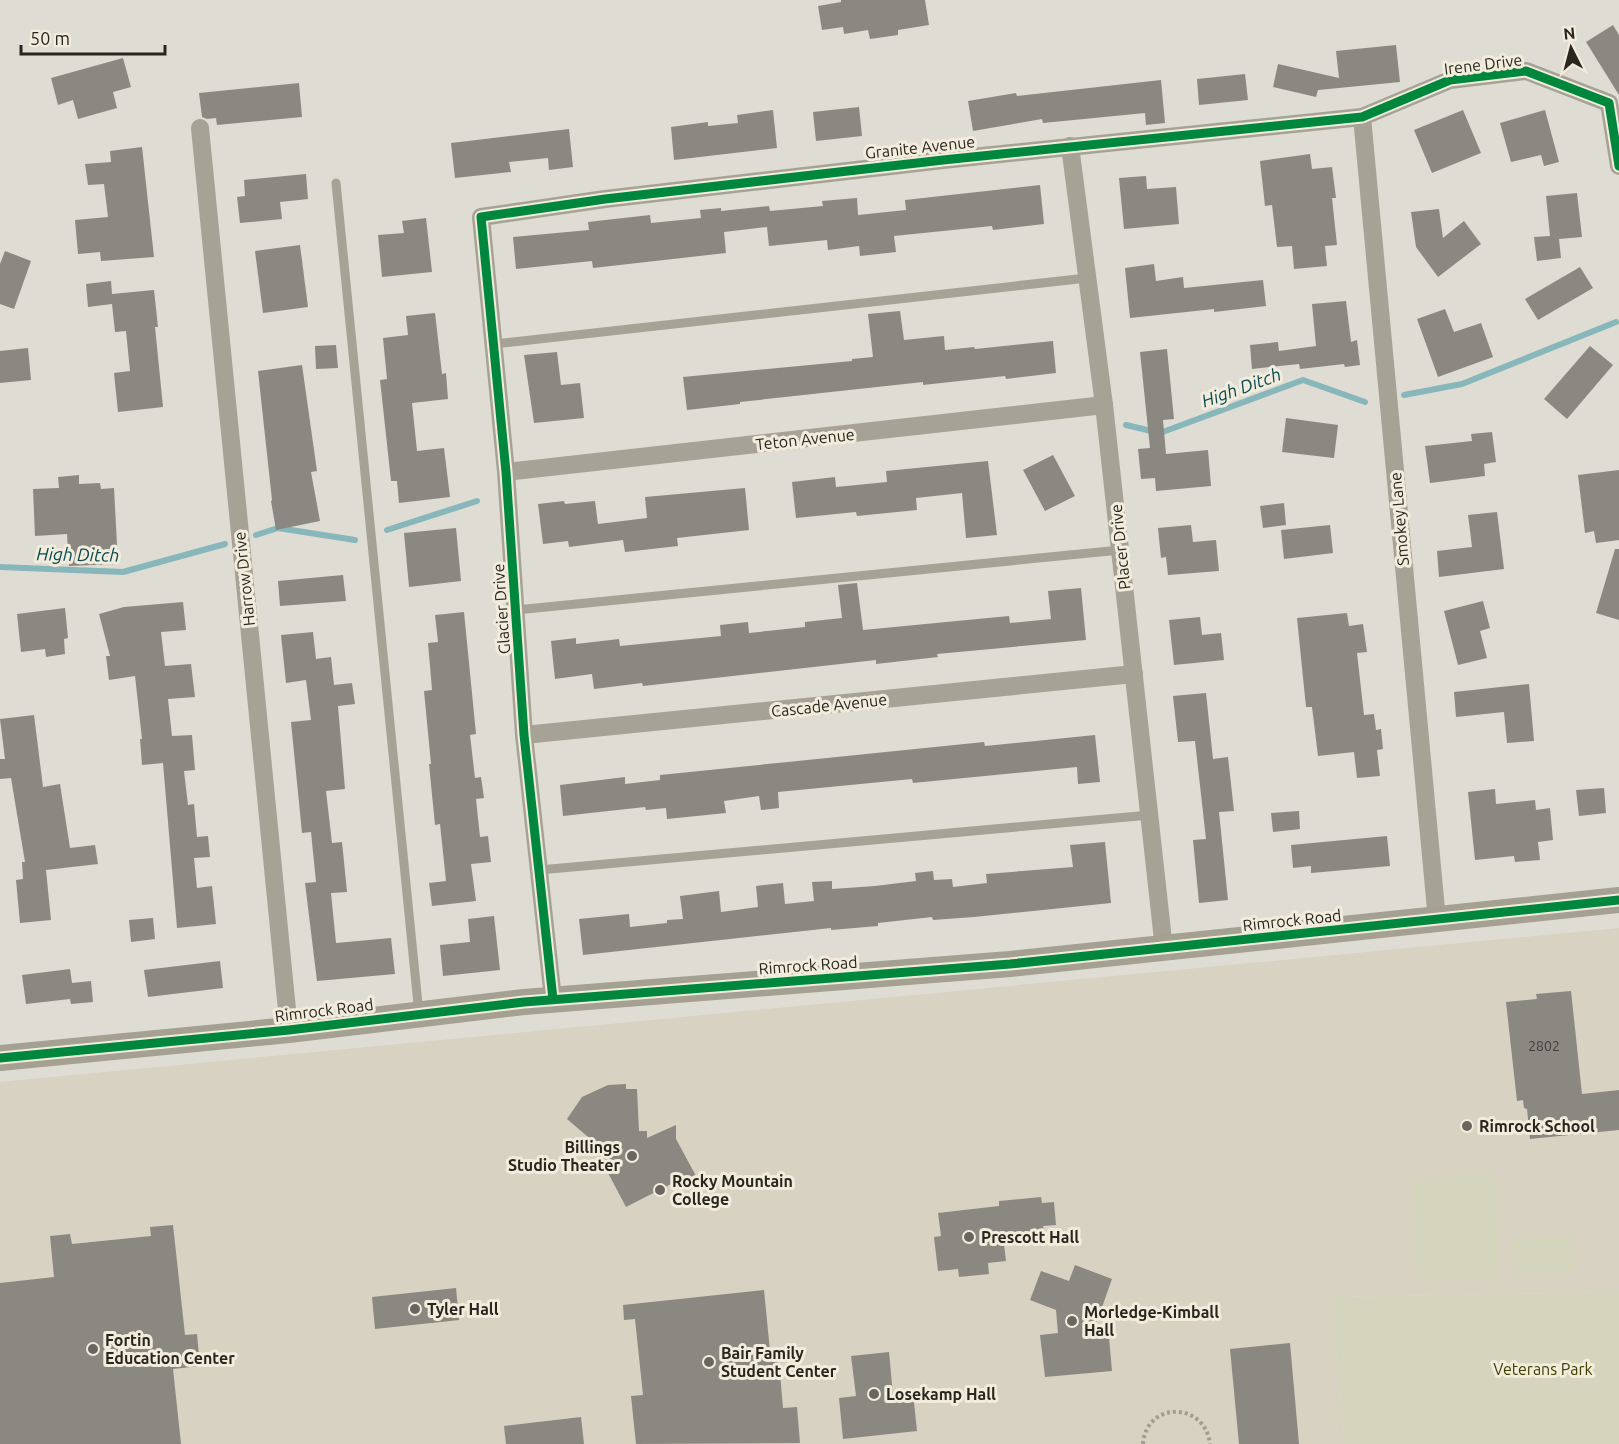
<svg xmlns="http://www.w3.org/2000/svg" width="1619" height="1444" viewBox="0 0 1619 1444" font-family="Ubuntu,sans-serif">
<rect width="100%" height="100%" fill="#dfdcd3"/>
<!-- built -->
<polygon fill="#d7d2c1" points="1619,928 1619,1292 1331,1297 1345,1444 0,1444 0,1082"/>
<!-- green -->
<g fill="#d5d5be">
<polygon points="1494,1172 1502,1278 1417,1281 1411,1181"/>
<polygon points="1572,1235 1575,1270 1514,1274 1511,1238"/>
<polygon points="1619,1292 1619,1444 1345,1444 1331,1297"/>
</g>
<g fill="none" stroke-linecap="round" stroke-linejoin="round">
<!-- stream -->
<g stroke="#87b6bb" stroke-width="6">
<polyline points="1404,395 1462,384 1616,322"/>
<polyline points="1126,425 1160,433 1303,380 1365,402"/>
<polyline points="387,530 477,501"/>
<polyline points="256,535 278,528 355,540"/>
<polyline points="0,567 123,572 225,544"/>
</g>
</g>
<!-- building -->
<g fill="#8b8882">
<polygon points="841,0 925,0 929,25 898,30 898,35 870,39 868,30 844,34 843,27 822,30 818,6 841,2"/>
<polygon points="1613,25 1619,35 1619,95 1586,42"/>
<polygon points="1396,45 1400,82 1318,90 1316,97 1273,87 1278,64 1339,78 1336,51"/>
<polygon points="123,58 131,87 113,92 117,108 78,119 73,100 58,105 51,78"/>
<polygon points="1245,74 1248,100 1199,105 1197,79"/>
<polygon points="1161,80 1165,123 1146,125 1145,113 1043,123 1042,119 973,131 968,101 1016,93 1017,96"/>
<polygon points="299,83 302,117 217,125 216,118 207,119 202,117 199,93"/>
<polygon points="859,107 862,136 816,141 813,112"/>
<polygon points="773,110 777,148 674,160 671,127 708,122 708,126 738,123 737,115"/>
<polygon points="1463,110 1481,153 1432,173 1414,130"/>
<polygon points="1545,110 1559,162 1544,166 1541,155 1511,162 1500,123"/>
<polygon points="569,129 573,167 549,170 548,158 509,162 511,172 455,178 451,143"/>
<polygon points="142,147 154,257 101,261 100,252 78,254 75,220 108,217 104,184 88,185 85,164 111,162 110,151"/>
<polygon points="1310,154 1312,169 1332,167 1336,198 1332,198 1337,245 1325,246 1327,266 1294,269 1292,246 1277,247 1272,205 1265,206 1260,161"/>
<polygon points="306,174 308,199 280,202 282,219 240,223 237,197 245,196 244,180"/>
<polygon points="1146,176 1147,189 1176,187 1179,224 1124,229 1119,178"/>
<polygon points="1040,185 1044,224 993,230 992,226 894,236 896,252 860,256 859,246 828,250 827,240 769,246 767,227 724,232 726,253 593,268 592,261 516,269 513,237 589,230 588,222 650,215 651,223 701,218 700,210 721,208 721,211 769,206 770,211 823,206 822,201 857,198 858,215 906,210 905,200"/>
<polygon points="1577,193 1582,237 1559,239 1561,258 1537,261 1534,237 1550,236 1546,196"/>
<polygon points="1439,209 1443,238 1464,221 1481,244 1438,277 1416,247 1411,212"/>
<polygon points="426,218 432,272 382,277 378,235 404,233 402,221"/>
<polygon points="300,245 308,307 263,313 255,251"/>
<polygon points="5,251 31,261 14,309 0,304 0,264"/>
<polygon points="1154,264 1156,281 1183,277 1184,288 1263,280 1266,306 1214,312 1214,309 1130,318 1125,268"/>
<polygon points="1580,267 1593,288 1538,320 1525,299"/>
<polygon points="111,281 112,294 154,290 158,327 155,327 163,407 118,412 114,373 130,371 126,331 115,332 112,304 88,307 86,284"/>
<polygon points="1346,301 1351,342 1357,340 1360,365 1345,367 1344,364 1300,369 1299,364 1252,369 1250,345 1278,342 1279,351 1316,346 1312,304"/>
<polygon points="1445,309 1454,332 1481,323 1493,357 1438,377 1417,319"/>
<polygon points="900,311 904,340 944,336 945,350 974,347 975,349 1053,341 1056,373 1006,379 1005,376 923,385 923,382 740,402 740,404 687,410 683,377 852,361 852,359 873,357 868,314"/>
<polygon points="435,313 442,374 446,373 448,399 412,403 417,451 444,448 450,497 399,503 397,481 391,481 380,380 387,379 383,338 408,335 406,316"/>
<polygon points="336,345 338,368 316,369 315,346"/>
<polygon points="1590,346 1613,365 1567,419 1544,399"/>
<polygon points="28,348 31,380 0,383 0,351"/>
<polygon points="1167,349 1174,419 1163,420 1166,454 1208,450 1211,486 1156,491 1155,478 1141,479 1138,449 1150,448 1140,352"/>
<polygon points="557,352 561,385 580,383 584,418 534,423 524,355"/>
<polygon points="302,365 317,471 311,472 320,521 276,530 271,501 272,500 258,371"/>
<polygon points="1286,418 1338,425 1334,458 1282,452"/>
<polygon points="1492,432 1496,462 1484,464 1485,476 1430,483 1425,446 1472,441 1471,434"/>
<polygon points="1053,455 1075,496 1045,511 1023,470"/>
<polygon points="988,461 997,535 966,538 962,493 916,498 917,510 857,516 856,512 796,518 792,482 835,477 836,487 887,482 886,471"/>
<polygon points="1619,470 1619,540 1596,543 1594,531 1585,533 1578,475"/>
<polygon points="79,475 79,484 100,483 101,489 114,488 118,564 69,566 67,534 35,536 33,489 59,488 58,477"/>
<polygon points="745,488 749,530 677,538 678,546 625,552 623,540 569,547 568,541 543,544 538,504 564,501 565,504 595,501 598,524 647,518 645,497"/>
<polygon points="1284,503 1286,525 1263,528 1260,506"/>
<polygon points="1497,512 1504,569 1439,577 1437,551 1472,547 1468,515"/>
<polygon points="1191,525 1193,542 1216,540 1219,571 1168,575 1166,557 1161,558 1158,528"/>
<polygon points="1330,525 1333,553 1284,559 1281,530"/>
<polygon points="456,528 461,581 409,587 404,533"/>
<polygon points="1615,549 1619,549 1619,620 1596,613"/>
<polygon points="343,575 346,601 280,606 278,581"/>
<polygon points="857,583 863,630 1009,616 1010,623 1051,619 1048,591 1081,588 1086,640 937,654 938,657 876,664 876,660 643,686 642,683 594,689 592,674 555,679 551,641 576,638 576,644 619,639 620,646 721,636 720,625 748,622 749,633 805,627 805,622 842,618 838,585"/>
<polygon points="1483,601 1490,628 1480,631 1487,658 1458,665 1444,611"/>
<polygon points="183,602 186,630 161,632 165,666 191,664 195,697 168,699 172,736 192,735 195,770 184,771 188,805 194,804 197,837 208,836 210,857 194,858 197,888 212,886 216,924 177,928 163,763 142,765 140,739 142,739 135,676 109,680 106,656 110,656 99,614 124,607"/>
<polygon points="65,608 68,638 64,639 65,654 46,657 45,649 21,652 17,614"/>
<polygon points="464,612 476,734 470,735 475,778 481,777 484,798 476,799 480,837 488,836 491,862 471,864 476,901 432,906 429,883 446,881 440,824 435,825 429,764 431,764 424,691 432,690 428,643 438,642 435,615"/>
<polygon points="1347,613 1349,626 1363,624 1367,652 1357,653 1364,715 1374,714 1376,730 1381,729 1383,749 1377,750 1380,776 1357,778 1354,752 1318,756 1312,707 1306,707 1297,618"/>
<polygon points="1200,617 1202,635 1221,633 1224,660 1174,665 1169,620"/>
<polygon points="313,632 316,659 331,657 334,685 352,683 355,704 338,706 345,789 326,791 332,843 342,842 347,892 331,893 336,943 391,938 395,974 317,981 305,883 316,882 311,832 302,833 291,722 311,720 306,680 286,683 281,635"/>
<polygon points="1529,684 1534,741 1507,743 1504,712 1456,717 1454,692"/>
<polygon points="1206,693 1213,759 1228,757 1234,811 1219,812 1228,900 1199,903 1193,840 1206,839 1195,741 1178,742 1173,696"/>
<polygon points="34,715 43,787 60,784 70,848 95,845 98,864 46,870 51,920 20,923 16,880 23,879 22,862 25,862 11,778 0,779 0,759 5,759 0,719"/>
<polygon points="1095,735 1100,782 1078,784 1077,767 913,783 912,779 778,792 779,808 761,810 759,796 724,801 726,813 667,819 666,808 646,810 645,807 563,816 560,785 625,777 625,784 660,780 660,775 984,742 985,746"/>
<polygon points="1604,788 1606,813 1579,816 1576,790"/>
<polygon points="1495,789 1496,804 1535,800 1536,810 1550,808 1553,840 1538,842 1540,860 1515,862 1514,856 1475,860 1468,792"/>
<polygon points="1299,811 1300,829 1273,832 1271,813"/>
<polygon points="1387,836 1390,866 1311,873 1311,866 1293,868 1291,845"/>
<polygon points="1105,842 1111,903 974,917 933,920 932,917 878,923 878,926 831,930 831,928 583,955 579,919 629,914 630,927 667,923 667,920 683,919 680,896 719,891 721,912 758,907 756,886 783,883 785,904 814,901 812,882 832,881 832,889 875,886 916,881 915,873 933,871 934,880 952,879 953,887 987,883 986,874 1073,867 1070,845"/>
<polygon points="494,916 500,970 443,976 440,945 470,942 468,919"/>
<polygon points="153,918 155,939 131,942 129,920"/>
<polygon points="220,961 223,988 148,997 144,970"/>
<polygon points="70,969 72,983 91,981 93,1002 71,1004 70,999 26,1004 22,975"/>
<polygon points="1571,991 1582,1094 1619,1090 1619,1130 1530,1139 1527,1109 1524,1108 1523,1100 1517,1101 1506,1002 1537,999 1536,994"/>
<polygon points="626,1084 626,1089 637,1089 639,1131 647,1131 647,1138 676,1125 676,1139 696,1176 677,1186 675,1182 626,1207 597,1152 601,1148 567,1119 582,1097 608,1085"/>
<polygon points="1041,1197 1042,1203 1054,1202 1056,1225 1043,1226 1044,1232 1003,1236 1006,1261 988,1263 989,1274 959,1277 958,1269 938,1271 934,1237 941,1236 938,1213 999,1206 999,1201"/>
<polygon points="173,1225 185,1335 197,1334 200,1366 173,1369 181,1444 0,1444 0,1283 54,1277 50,1236 70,1234 72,1244 151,1236 150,1227"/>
<polygon points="1075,1265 1112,1279 1095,1327 1108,1326 1112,1371 1045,1377 1040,1335 1058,1333 1056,1310 1030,1300 1041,1271 1069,1281"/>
<polygon points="456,1288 459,1320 375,1329 372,1297"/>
<polygon points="764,1290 770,1351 778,1350 783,1408 797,1407 800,1443 636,1444 631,1396 643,1395 635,1319 624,1320 623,1305"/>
<polygon points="1290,1343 1299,1444 1239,1444 1230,1349"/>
<polygon points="889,1352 893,1395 913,1393 917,1431 843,1439 839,1398 856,1396 851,1356"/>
<polygon points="581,1417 584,1444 506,1444 504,1426"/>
</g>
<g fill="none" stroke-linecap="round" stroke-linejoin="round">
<!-- path -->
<path stroke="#a09d93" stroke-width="4" stroke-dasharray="3 3" stroke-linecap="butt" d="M1143,1444C1146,1401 1205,1401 1210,1444"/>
<!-- lane -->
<g stroke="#a6a296" stroke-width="9">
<polyline points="336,183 419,1014"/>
<polyline points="494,344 1087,278"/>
<polyline points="516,610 1120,550"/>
<polyline points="539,870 1150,815"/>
</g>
<!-- street -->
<g stroke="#a6a296" stroke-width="18">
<polyline points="1362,117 1437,920"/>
<polyline points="200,128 289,1030"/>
<polyline points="1070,146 1104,405 1164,949"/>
<polyline points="506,472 1104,405"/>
<polyline points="524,735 1134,674"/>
<polyline points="553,999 524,735 506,472 481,217 605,199 943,160 1362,117 1450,80 1526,71 1609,103 1619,166"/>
</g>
<!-- secondary -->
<polyline stroke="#a4a092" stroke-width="26" points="0,1058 289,1030 524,1002 1010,964 1619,900"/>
<!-- cycleway casing -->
<g stroke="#f1ecdb" stroke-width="13">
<g id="cycleway">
<polyline points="553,999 524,735 506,472 481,217 605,199 943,160 1362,117 1450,80 1526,71 1609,103 1619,166"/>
<polyline points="0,1058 289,1030 524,1002 1010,964 1619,900"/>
</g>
</g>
<!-- cycleway -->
<use href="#cycleway" stroke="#00873e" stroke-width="9"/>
</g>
<!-- markers -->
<g fill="#68665e" stroke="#f1ecdb" stroke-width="2">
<circle cx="1467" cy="1126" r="6"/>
<circle cx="632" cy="1156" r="6"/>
<circle cx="660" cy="1190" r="6"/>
<circle cx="969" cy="1237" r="6"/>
<circle cx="415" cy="1309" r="6"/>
<circle cx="1072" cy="1321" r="6"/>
<circle cx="93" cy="1349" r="6"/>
<circle cx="709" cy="1362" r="6"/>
<circle cx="874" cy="1394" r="6"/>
</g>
<g text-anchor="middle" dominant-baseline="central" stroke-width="6" stroke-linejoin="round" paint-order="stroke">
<!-- number labels -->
<g font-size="14" fill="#413e38">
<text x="1544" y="1046">2802</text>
</g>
<!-- street labels -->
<g font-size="16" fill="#28261f" stroke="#f1ecdb">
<text transform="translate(1483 64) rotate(-7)">Irene Drive</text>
<text transform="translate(920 147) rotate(-6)">Granite Avenue</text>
<text transform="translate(805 439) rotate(-6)">Teton Avenue</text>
<text transform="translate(1399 519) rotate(-95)">Smokey Lane</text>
<text transform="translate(1120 547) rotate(-96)">Placer Drive</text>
<text transform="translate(244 579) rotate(-96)">Harrow Drive</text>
<text transform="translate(501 609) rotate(-94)">Glacier Drive</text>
<text transform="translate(829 705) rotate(-6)">Cascade Avenue</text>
<text transform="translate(1292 920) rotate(-6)">Rimrock Road</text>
<text transform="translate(808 965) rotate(-4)">Rimrock Road</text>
<text transform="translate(324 1010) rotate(-7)">Rimrock Road</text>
</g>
<!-- poi labels -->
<g font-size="16" font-weight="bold" fill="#28261f" stroke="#f1ecdb" text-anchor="start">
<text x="1479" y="1126">Rimrock School</text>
<text x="620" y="1147" text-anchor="end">Billings<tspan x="620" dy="18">Studio Theater</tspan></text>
<text x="672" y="1181">Rocky Mountain<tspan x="672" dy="18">College</tspan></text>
<text x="981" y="1237">Prescott Hall</text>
<text x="427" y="1309">Tyler Hall</text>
<text x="1084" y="1312">Morledge-Kimball<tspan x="1084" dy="18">Hall</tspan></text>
<text x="105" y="1340">Fortin<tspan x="105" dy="18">Education Center</tspan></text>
<text x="721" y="1353">Bair Family<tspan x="721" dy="18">Student Center</tspan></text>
<text x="886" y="1394">Losekamp Hall</text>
</g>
<!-- park labels -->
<g font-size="16" fill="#3d4000" stroke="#f1ecdb">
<text x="1543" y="1369">Veterans Park</text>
</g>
<!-- water labels -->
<g font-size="18" font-style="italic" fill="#084952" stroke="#f1ecdb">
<text transform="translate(1241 387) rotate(-20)">High Ditch</text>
<text transform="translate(78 554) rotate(1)">High Ditch</text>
</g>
</g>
<!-- north arrow -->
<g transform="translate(1571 48) rotate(354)" stroke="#f1ecdb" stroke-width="4.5" paint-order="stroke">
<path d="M0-4.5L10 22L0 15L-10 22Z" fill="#28261f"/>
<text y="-9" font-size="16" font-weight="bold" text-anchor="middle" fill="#28261f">N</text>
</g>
<!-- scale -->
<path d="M21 45v9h144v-9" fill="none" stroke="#28261f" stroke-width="3"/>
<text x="30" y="45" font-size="18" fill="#28261f" stroke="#f1ecdb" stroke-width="4.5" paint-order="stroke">50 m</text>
</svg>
